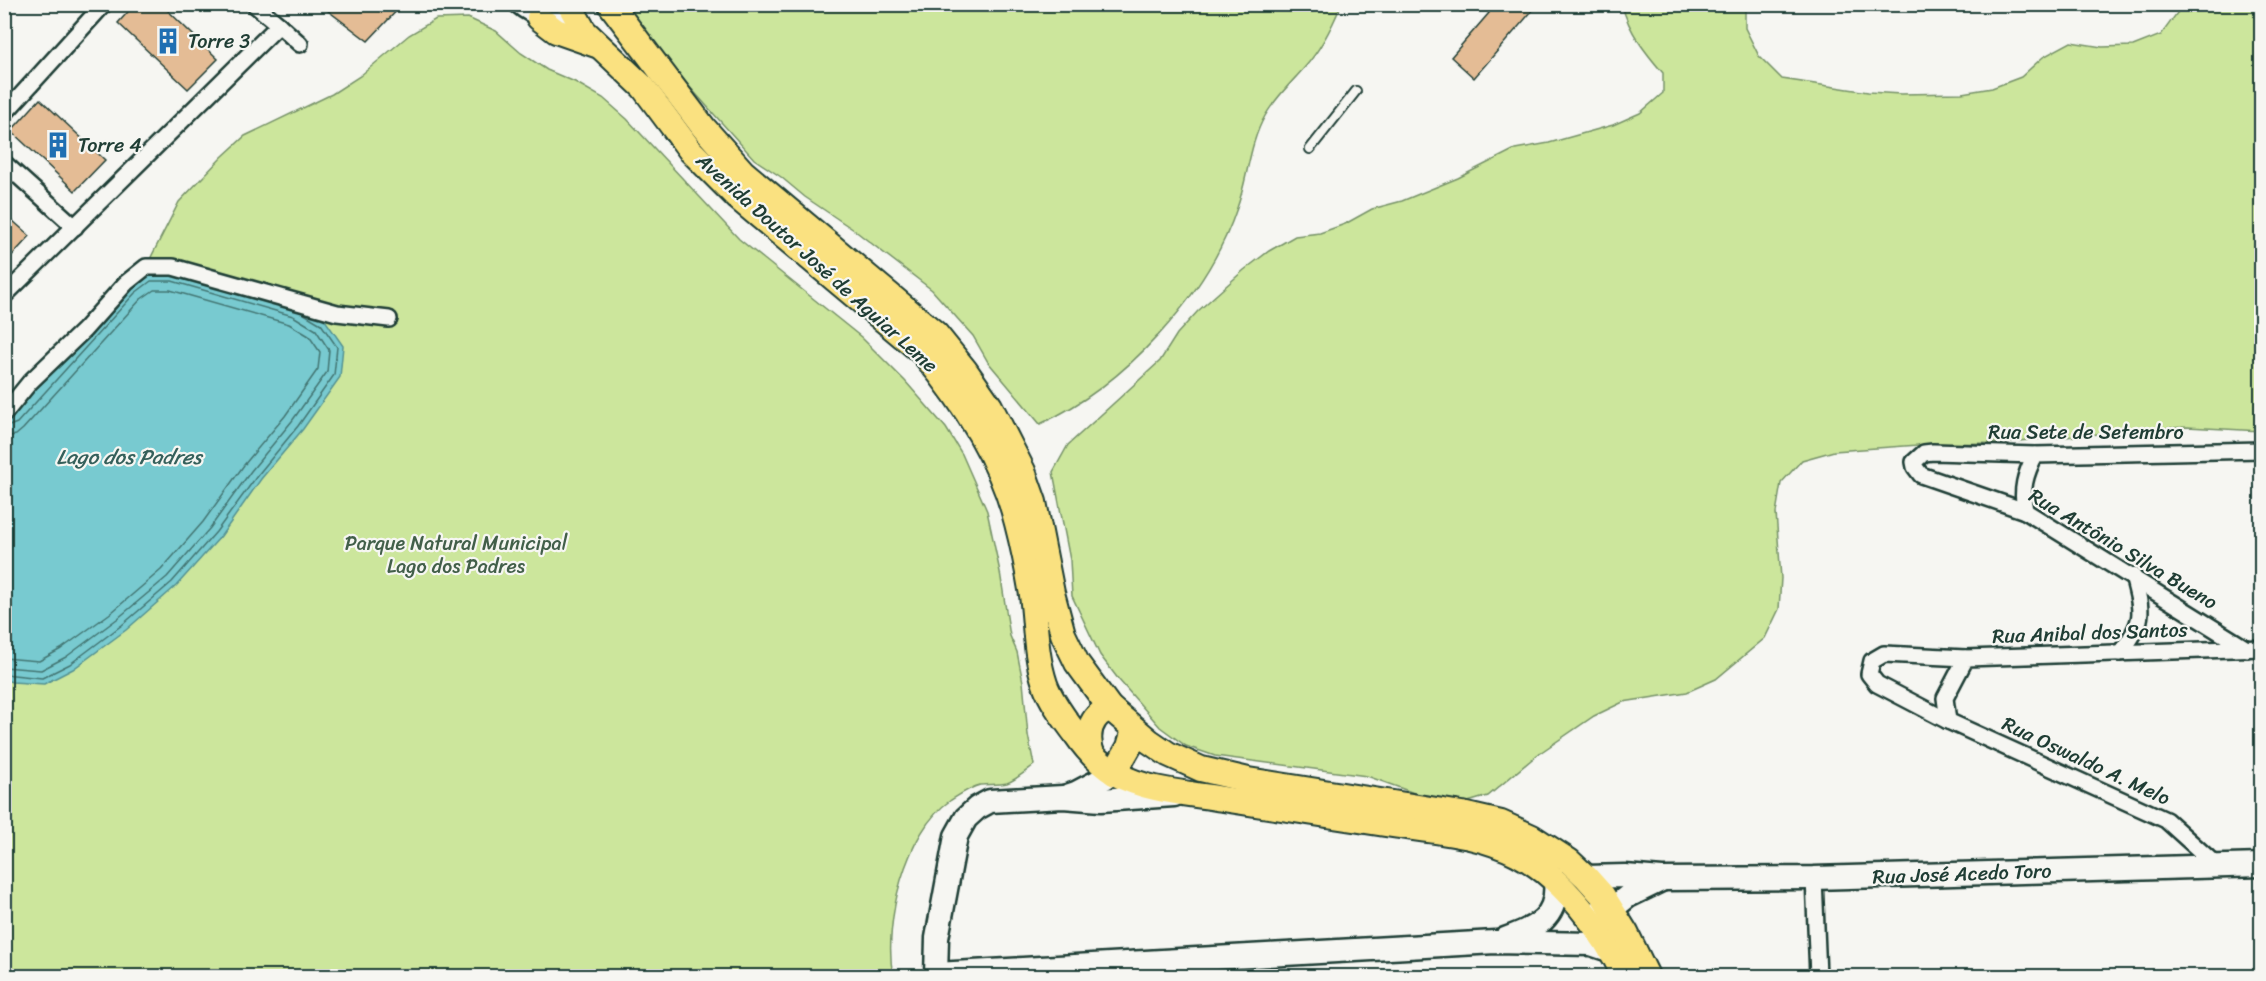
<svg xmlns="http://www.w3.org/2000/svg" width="2266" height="981" viewBox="0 0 2266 981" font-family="Sriracha,sans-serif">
<rect width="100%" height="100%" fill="#f6f6f2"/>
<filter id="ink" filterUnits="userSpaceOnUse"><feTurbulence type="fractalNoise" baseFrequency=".0167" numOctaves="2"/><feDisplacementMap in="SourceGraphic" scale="12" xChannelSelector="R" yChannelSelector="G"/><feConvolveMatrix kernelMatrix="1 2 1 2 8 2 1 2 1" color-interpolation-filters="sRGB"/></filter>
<g filter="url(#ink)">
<!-- green -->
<g fill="#cce69c" stroke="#769268" stroke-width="1.5">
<path d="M623,5H1341C1332,27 1321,49 1305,67C1291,83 1275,98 1265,116C1249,144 1248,178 1237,208C1208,295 1124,386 1040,424L988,362L973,336L932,290L854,230L805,197L781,177L754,159L671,66Z"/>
<path d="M1622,5H1745V28L1759,56L1782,79L1868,92L1901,94L1962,93L1992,88L2021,77L2043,57L2071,42L2102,47L2133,46L2161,35L2180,9L2181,5H2261V431L2187,427L2155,429L1996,443L1933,444L1834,451L1802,460L1781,483L1776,513L1781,578L1779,609L1765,638L1716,679L1687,692L1623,702L1594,716L1537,755L1488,796L1458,805L1428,798L1367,776L1215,756L1186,746L1160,727L1119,680L1100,655L1072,596L1070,560L1053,472L1068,445L1160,361L1177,334L1198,311L1244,270L1269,251L1295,236L1320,233L1345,224L1372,209L1402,201L1458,178L1515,149L1549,143L1613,125L1640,113L1663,93V73C1645,52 1629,32 1622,5Z"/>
<path d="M468,18L496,31L521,53L547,70L575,82L603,98L627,119L739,239L861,337L905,381L946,428L962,454L987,511L1000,572L1010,636L1017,652L1023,682L1028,735L1034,765C1026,771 1016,780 1007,783C999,785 989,784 980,785C971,787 959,795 951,800C905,831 883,924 893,976H5V417L146,267L179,202L222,157L245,136L332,94L360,76L409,35L436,19Z"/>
</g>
<!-- water -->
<polygon fill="#78cad0" stroke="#549292" stroke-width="1.5" points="146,267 298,303 325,320 343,346 340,377 303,429 261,479 221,536 176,586 126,630 73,669 44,684 12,682 5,680 5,417"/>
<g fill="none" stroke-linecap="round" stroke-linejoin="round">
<!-- shore -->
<g stroke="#437572" stroke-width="1.5">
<polyline points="4,428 17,423 135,293 151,281 172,281 293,316 316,330 329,350 327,372 292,421 251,471 210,528 167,577 117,619 66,657 41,670 4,667"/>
<polyline points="4,437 16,435 23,429 141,299 154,290 170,290 289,324 309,336 320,352 318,369 285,416 244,465 203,522 161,570 112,612 61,649 39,661 4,658"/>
<polyline points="4,674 42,678 70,664 122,625 172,582 216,532 257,476 298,426 334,375 337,347 321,324 301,312"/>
</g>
</g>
<!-- building -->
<g fill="#e4bc95" stroke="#1f3d34" stroke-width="1.5">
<polygon points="135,4 161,4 218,59 188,89 118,23"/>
<polygon points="319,4 403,4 368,41"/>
<polygon points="1480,4 1538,4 1474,78 1451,57 1489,13"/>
<polygon points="40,99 105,160 75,191 11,131"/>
<polygon points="4,213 30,236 4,264"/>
</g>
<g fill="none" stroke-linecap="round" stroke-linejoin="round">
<!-- lane casing -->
<g stroke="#1f3d34" stroke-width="12">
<polyline id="lane" points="1310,149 1356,91"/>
</g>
<!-- street casing -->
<g stroke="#1f3d34" stroke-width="20">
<g id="street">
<path d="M516,4C535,20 550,22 574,16"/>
<polyline points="279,25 300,44"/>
<polyline points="4,114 104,4"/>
<polyline points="4,163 75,227"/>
<polyline points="4,296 279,25 254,4"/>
<polyline points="4,414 30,382 84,330 126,283 146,267 173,267 337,313 389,319"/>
<path d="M2025,511C2021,489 2025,475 2035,455"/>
<polyline points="2247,649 2025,511 1921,475 1915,467 1914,462 1924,453 1933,452 2035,455 2262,450"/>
<path d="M2120,653C2145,621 2143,614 2133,576"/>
<polyline points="1948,721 1877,684 1869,674 1872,661 1884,654 1966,658"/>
<polyline points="2217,866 2166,820 1948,721 1945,698 1966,658 2262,648"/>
<polyline points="1814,878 1818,976"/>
</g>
</g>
<!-- secondary casing -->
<g stroke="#1f3d34" stroke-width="27">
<g id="secondary">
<polyline points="1067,796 1076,793 1114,773"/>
<polyline points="1586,877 1625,876 1662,879 1814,878 2262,865"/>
<polyline points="1595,913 1612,909 1628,896 1661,880"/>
<path d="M1505,939C1536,928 1559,918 1555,881"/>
<polyline points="936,974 1495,942 1591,944 1609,950"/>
<polyline points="936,976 937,938 956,836 966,818 977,808 990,801 1063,797 1101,800 1174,795"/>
</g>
</g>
<!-- primary casing -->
<g stroke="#1f3d34" stroke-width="28">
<g id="primary">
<path d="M569,4L584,31L643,87L690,150L738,198L923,353C965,403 1001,459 1017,523C1023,546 1028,571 1032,595C1036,625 1035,654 1045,684C1051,701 1064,718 1075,733C1086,749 1099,764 1116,774C1147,791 1188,793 1223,799C1277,807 1331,816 1385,824C1430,831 1478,833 1518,854C1561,876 1605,933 1624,976"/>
<polyline points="610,4 704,128 743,172 936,334 965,370 990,406 1023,471 1034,502 1052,593 1063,634 1077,663 1110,708 1149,741 1168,754 1201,769 1248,780 1462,814 1501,823 1532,837 1569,861 1586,877 1603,896 1626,933 1647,976"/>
<polyline points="539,18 556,31 596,45"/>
<path d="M1092,754C1086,735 1089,716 1110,708"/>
<polyline points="1114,773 1129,747 1134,730"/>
</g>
</g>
<!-- lane -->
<use href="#lane" stroke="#f6f6f2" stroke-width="8"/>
<!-- street -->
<use href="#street" stroke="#f6f6f2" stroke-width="15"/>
<!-- secondary -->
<use href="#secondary" stroke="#f6f6f2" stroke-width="22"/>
<!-- primary -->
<use href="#primary" stroke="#fae180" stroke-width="24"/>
</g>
</g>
<!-- icons -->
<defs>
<g id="building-bare" transform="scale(2.07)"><path d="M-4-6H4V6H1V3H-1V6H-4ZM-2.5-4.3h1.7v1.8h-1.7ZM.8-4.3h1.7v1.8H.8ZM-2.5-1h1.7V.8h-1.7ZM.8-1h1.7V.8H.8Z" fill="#1f6fb2" stroke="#f6f6f2" stroke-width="2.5" paint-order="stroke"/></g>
</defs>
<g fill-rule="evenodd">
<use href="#building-bare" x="168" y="41"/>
<use href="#building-bare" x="58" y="145"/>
</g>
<g text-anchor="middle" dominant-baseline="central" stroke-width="4.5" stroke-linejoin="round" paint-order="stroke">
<!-- poi labels -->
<g font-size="20" fill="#1f3d34" stroke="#f6f6f2" text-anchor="start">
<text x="188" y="41">Torre 3</text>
<text x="78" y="145">Torre 4</text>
</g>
<!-- street labels -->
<g font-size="20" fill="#1f3d34" stroke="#f6f6f2">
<text transform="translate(817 263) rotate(42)">Avenida Doutor José de Aguiar Leme</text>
<text x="2086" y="432">Rua Sete de Setembro</text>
<text transform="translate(2123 549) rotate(31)">Rua Antônio Silva Bueno</text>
<text transform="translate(2090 633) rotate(-2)">Rua Anibal dos Santos</text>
<text transform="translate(2086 761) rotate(25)">Rua Oswaldo A. Melo</text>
<text transform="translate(1962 874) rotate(-2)">Rua José Acedo Toro</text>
</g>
<!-- park labels -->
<g font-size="20" fill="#425f49" stroke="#f6f6f2">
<text x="456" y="543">Parque Natural Municipal<tspan x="456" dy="23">Lago dos Padres</tspan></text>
</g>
<!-- water labels -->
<g font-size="21" font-style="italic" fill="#35605b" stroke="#f6f6f2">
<text x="129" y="457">Lago dos Padres</text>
</g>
</g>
<!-- margin -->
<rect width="2266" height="981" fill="none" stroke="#f6f6f2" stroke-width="24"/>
<rect x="12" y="12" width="2242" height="957" fill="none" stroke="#1f3d34" stroke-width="2" filter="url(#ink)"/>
</svg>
